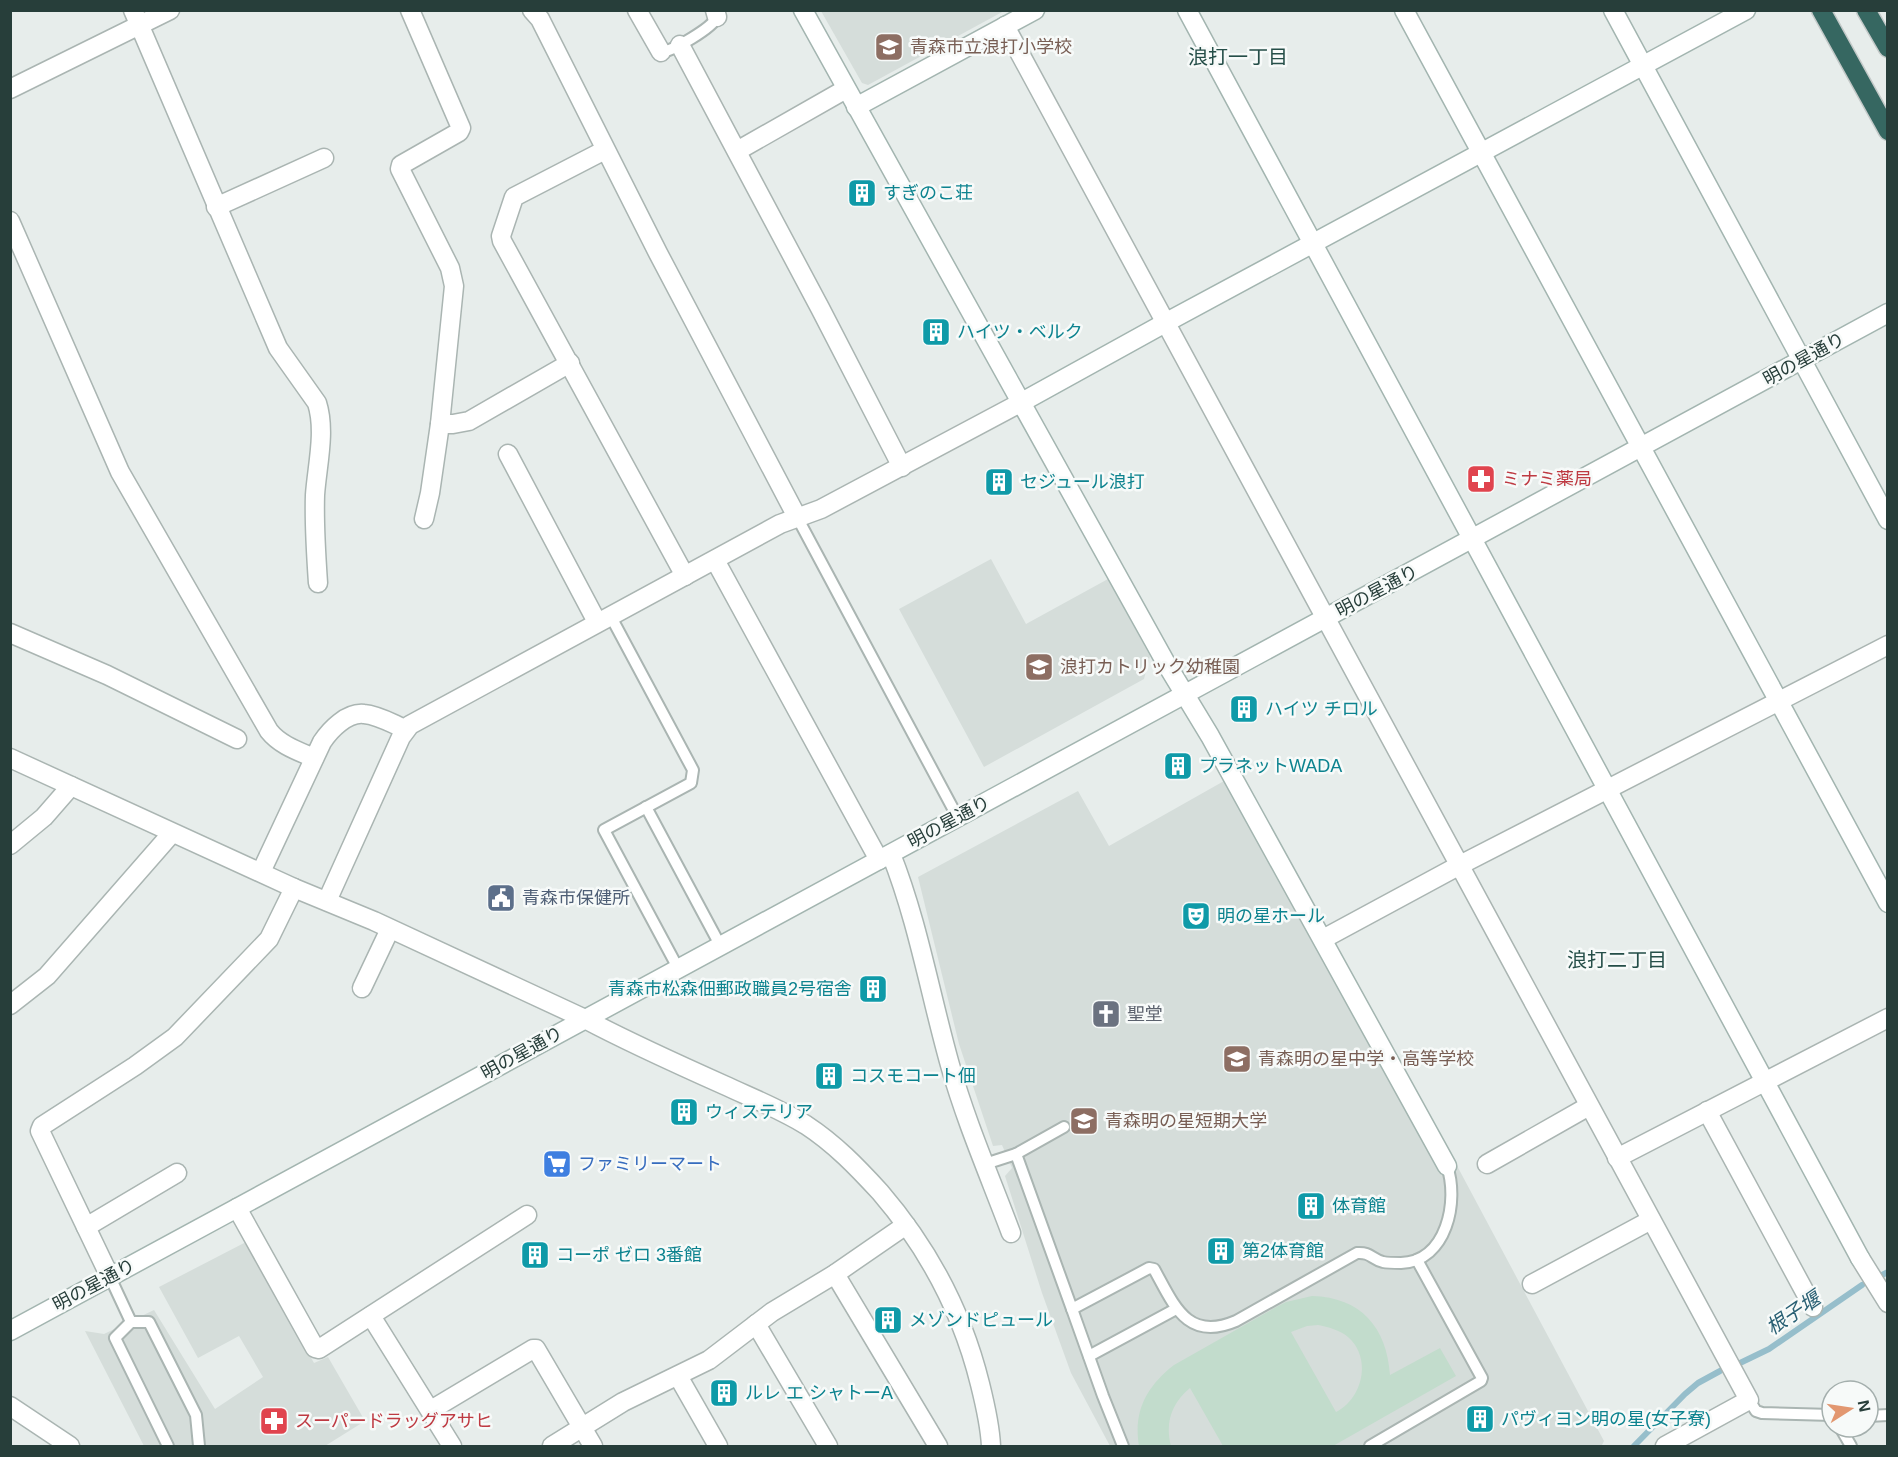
<svg xmlns="http://www.w3.org/2000/svg" width="1898" height="1457" viewBox="0 0 1898 1457" font-family="Helvetica,'Noto Sans JP',sans-serif">
<rect width="100%" height="100%" fill="#e7edeb"/>
<!-- built -->
<g fill="#d5ddda">
<polygon points="821,11 1004,11 868,85 862,83"/>
<polygon points="991,559 1026,624 1108,579 1150,656 1144,679 984,767 899,609"/>
<polygon points="1224,781 1439,1170 1455,1162 1604,1441 1602,1445 1593,1446 1110,1446 1071,1373 1042,1293 1005,1176 1012,1168 1002,1145 993,1146 959,1044 918,877 1078,791 1109,846"/>
<polygon points="246,1242 314,1363 328,1357 365,1421 325,1446 144,1446 85,1331 104,1334 154,1310 215,1409 263,1377 239,1336 198,1358 159,1287"/>
</g>
<!-- green -->
<path fill="#c2dccc" fill-rule="evenodd" d="M1312,1296C1361,1297 1387,1328 1390,1375L1440,1348L1456,1376L1333,1446H1223L1190,1388C1171,1404 1165,1423 1171,1446H1139C1133,1411 1147,1386 1174,1365L1278,1306L1286,1302ZM1318,1325C1328,1327 1340,1330 1348,1337C1372,1358 1363,1398 1336,1412L1291,1332L1307,1326Z"/>
<g fill="none" stroke-linecap="round" stroke-linejoin="round">
<!-- stream -->
<g stroke="#96becb" stroke-width="6">
<polyline points="1882,1275 1888,1272"/>
<polyline points="1740,1363 1769,1349 1862,1285"/>
<polyline points="1634,1446 1685,1394 1698,1383 1720,1371"/>
</g>
<!-- lane casing -->
<g stroke="#aab5b2" stroke-width="14">
<g id="lane">
<path d="M661,52C673,51 712,28 717,17"/>
<polyline points="797,517 958,818"/>
<polyline points="610,615 693,770 691,783 604,830 678,968"/>
<polyline points="646,807 720,945"/>
<polyline points="1016,1154 1064,1127"/>
<path d="M985,1164L1016,1154L1072,1309L1149,1268L1154,1269C1174,1305 1187,1342 1236,1321L1357,1253C1371,1252 1371,1259 1383,1262C1388,1263 1396,1263 1401,1263C1447,1261 1459,1201 1447,1166"/>
<polyline points="110,1277 131,1322"/>
<polyline points="1072,1309 1103,1396 1123,1446"/>
<polyline points="1089,1356 1176,1309"/>
<polyline points="1749,1400 1756,1411 1762,1413 1832,1415"/>
<polyline points="1868,1416 1888,1415"/>
<polyline points="1840,1427 1851,1446"/>
<polyline points="168,1446 115,1338 131,1322 149,1322 196,1415 199,1446"/>
<polyline points="1370,1446 1481,1381 1482,1378 1417,1260"/>
</g>
</g>
<!-- street casing -->
<g stroke="#aab5b2" stroke-width="21">
<g id="street">
<path d="M133,10L278,348L317,403C326,431 317,466 315,495C314,524 316,554 318,583"/>
<polyline points="410,10 461,128 459,132 401,165 400,169 450,268 454,286 440,424 430,493 424,519"/>
<polyline points="532,10 540,19 658,253 797,517"/>
<polyline points="637,10 661,52"/>
<polyline points="715,10 717,17"/>
<polyline points="1005,26 1749,1400 1665,1446"/>
<polyline points="680,45 820,308 902,467"/>
<polyline points="10,89 170,10"/>
<polyline points="605,150 514,197 501,236 502,241 685,576"/>
<polyline points="737,151 846,89"/>
<polyline points="216,207 324,158"/>
<path d="M10,221L120,472L269,731C280,745 298,751 314,758"/>
<polyline points="440,424 453,424 469,421 570,363"/>
<polyline points="508,454 597,622"/>
<polyline points="715,560 879,860"/>
<polyline points="10,633 107,675 237,739"/>
<path d="M10,758L294,888L374,921L585,1019C630,1043 677,1064 724,1085C752,1098 780,1109 806,1125C835,1144 857,1167 880,1192C929,1249 962,1311 980,1384C985,1404 990,1425 991,1446"/>
<polyline points="10,845 44,817 71,786"/>
<path d="M891,854C918,922 930,994 950,1065C966,1122 990,1177 1011,1233"/>
<path d="M261,872L322,742C330,730 347,712 364,714C378,715 393,724 405,729"/>
<polyline points="327,901 401,737 410,725 780,524 821,509 1022,402"/>
<polyline points="1323,939 1460,865 1888,645"/>
<polyline points="362,988 390,929"/>
<polyline points="10,1005 47,976 172,833"/>
<polyline points="1707,1111 1813,1307"/>
<polyline points="1617,1158 1888,1018"/>
<polyline points="1487,1164 1589,1106"/>
<polyline points="237,1208 315,1348 319,1349 527,1215"/>
<polyline points="86,1227 177,1173"/>
<polyline points="1860,1258 1888,1303"/>
<polyline points="835,1274 938,1446"/>
<polyline points="110,1277 40,1131 42,1126 135,1066 175,1037 269,939 294,888"/>
<polyline points="1532,1284 1651,1220"/>
<polyline points="371,1316 452,1446"/>
<polyline points="756,1324 828,1446"/>
<polyline points="678,1376 718,1446"/>
<polyline points="10,1406 70,1446"/>
<polyline points="431,1410 533,1349 536,1349 593,1446"/>
<polyline points="552,1446 623,1402 709,1360 772,1312 835,1274 906,1225"/>
</g>
</g>
<!-- secondary casing -->
<g stroke="#a3b5b0" stroke-width="21">
<g id="secondary">
<polyline points="803,10 1167,665 1210,736 1447,1166"/>
<polyline points="1187,10 1860,1258"/>
<polyline points="1404,10 1888,903"/>
<polyline points="1613,10 1888,520"/>
<polyline points="856,107 1035,10"/>
<polyline points="1022,402 1165,323 1746,10"/>
<polyline points="10,1331 1888,313"/>
</g>
</g>
<!-- highway casing -->
<g stroke="#c3c9c8" stroke-width="21">
<g id="highway">
<polyline points="1821,10 1888,131"/>
<polyline points="1866,10 1888,48"/>
</g>
</g>
<!-- lane -->
<use href="#lane" stroke="#fff" stroke-width="10"/>
<!-- street -->
<use href="#street" stroke="#fff" stroke-width="18"/>
<!-- secondary -->
<use href="#secondary" stroke="#fff" stroke-width="18"/>
<!-- highway -->
<use href="#highway" stroke="#366761" stroke-width="18"/>
</g>
<!-- icons -->
<defs>
<g id="school-square" transform="scale(1.5)"><rect x="-9" y="-9" width="18" height="18" rx="4" fill="#8d6e63" stroke="#f7faf9"/><path d="M0-5L7-2L0 1L-7-2ZM-4 1L0 2.5L4 1V4Q0 6-4 4Z" fill="#fff"/></g>
<g id="building-square" transform="scale(1.5)"><rect x="-9" y="-9" width="18" height="18" rx="4" fill="#0f9aa8" stroke="#f7faf9"/><path d="M-4-6H4V6H1V3H-1V6H-4ZM-2.5-4.3h1.7v1.8h-1.7ZM.8-4.3h1.7v1.8H.8ZM-2.5-1h1.7V.8h-1.7ZM.8-1h1.7V.8H.8Z" fill="#fff"/></g>
<g id="pharmacy-square" transform="scale(1.5)"><rect x="-9" y="-9" width="18" height="18" rx="4" fill="#e0444e" stroke="#f7faf9"/><path d="M-2-6h4v4h4v4h-4v4h-4v-4h-4v-4h4Z" fill="#fff"/></g>
<g id="civic-square" transform="scale(1.5)"><rect x="-9" y="-9" width="18" height="18" rx="4" fill="#5c6f8a" stroke="#f7faf9"/><path d="M-.6-6.5H3V-4.5H.6V-3L4-1V1h2V6H-6V1h2V-1L-.6-3ZM-1.2 2.5V6h2.4V2.5Z" fill="#fff"/></g>
<g id="theatre-square" transform="scale(1.5)"><rect x="-9" y="-9" width="18" height="18" rx="4" fill="#0f9aa8" stroke="#f7faf9"/><path d="M-5-5.5Q0-4 5-5.5V0Q5 5 0 6Q-5 5-5 0ZM-3.3-2.5H-1v1.5H-3.3ZM1-2.5H3.3v1.5H1ZM-2.8 1Q0 5.5 2.8 1Z" fill="#fff"/></g>
<g id="church-square" transform="scale(1.5)"><rect x="-9" y="-9" width="18" height="18" rx="4" fill="#6b7280" stroke="#f7faf9"/><path d="M-1.2-6h2.4v3.5h3.3v2.4h-3.3V6h-2.4V-.1h-3.3v-2.4h3.3Z" fill="#fff"/></g>
<g id="university-square" transform="scale(1.5)"><rect x="-9" y="-9" width="18" height="18" rx="4" fill="#8d6e63" stroke="#f7faf9"/><path d="M0-5L7-2L0 1L-7-2ZM-4 1L0 2.5L4 1V4Q0 6-4 4Z" fill="#fff"/></g>
<g id="supermarket-square" transform="scale(1.5)"><rect x="-9" y="-9" width="18" height="18" rx="4" fill="#3f7fe0" stroke="#f7faf9"/><path d="M-6-5.5h2.5l.6 2H6L4.5 2H-2.5L-4.4-4H-6ZM-1.5 3.2a1.3 1.3 0 1 0 .1 0ZM3 3.2a1.3 1.3 0 1 0 .1 0Z" fill="#fff"/></g>
</defs>
<g fill-rule="evenodd">
<use href="#school-square" x="889" y="47"/>
<use href="#building-square" x="862" y="193"/>
<use href="#building-square" x="936" y="332"/>
<use href="#pharmacy-square" x="1481" y="479"/>
<use href="#building-square" x="999" y="482"/>
<use href="#school-square" x="1039" y="667"/>
<use href="#building-square" x="1244" y="709"/>
<use href="#building-square" x="1178" y="766"/>
<use href="#civic-square" x="501" y="898"/>
<use href="#theatre-square" x="1196" y="916"/>
<use href="#building-square" x="873" y="989"/>
<use href="#church-square" x="1106" y="1014"/>
<use href="#school-square" x="1237" y="1059"/>
<use href="#building-square" x="829" y="1076"/>
<use href="#building-square" x="684" y="1112"/>
<use href="#university-square" x="1084" y="1121"/>
<use href="#supermarket-square" x="557" y="1164"/>
<use href="#building-square" x="1311" y="1206"/>
<use href="#building-square" x="1221" y="1251"/>
<use href="#building-square" x="535" y="1255"/>
<use href="#building-square" x="888" y="1320"/>
<use href="#building-square" x="724" y="1393"/>
<use href="#building-square" x="1480" y="1419"/>
<use href="#pharmacy-square" x="274" y="1421"/>
</g>
<g text-anchor="middle" dominant-baseline="central" stroke-width="5" stroke-linejoin="round" paint-order="stroke">
<!-- education labels -->
<g font-size="18" fill="#785e54" stroke="#f7faf9" text-anchor="start">
<text x="910" y="47">青森市立浪打小学校</text>
<text x="1060" y="667">浪打カトリック幼稚園</text>
<text x="1258" y="1059">青森明の星中学・高等学校</text>
<text x="1105" y="1121">青森明の星短期大学</text>
</g>
<!-- culture labels -->
<g font-size="18" fill="#0d838f" stroke="#f7faf9" text-anchor="start">
<text x="883" y="193">すぎのこ荘</text>
<text x="957" y="332">ハイツ・ベルク</text>
<text x="1020" y="482">セジュール浪打</text>
<text x="1265" y="709">ハイツ チロル</text>
<text x="1199" y="766">プラネットWADA</text>
<text x="1217" y="916">明の星ホール</text>
<text x="852" y="989" text-anchor="end">青森市松森佃郵政職員2号宿舎</text>
<text x="850" y="1076">コスモコート佃</text>
<text x="705" y="1112">ウィステリア</text>
<text x="1332" y="1206">体育館</text>
<text x="1242" y="1251">第2体育館</text>
<text x="556" y="1255">コーポ ゼロ 3番館</text>
<text x="909" y="1320">メゾンドピュール</text>
<text x="745" y="1393">ルレ エ シャトーA</text>
<text x="1501" y="1419">パヴィヨン明の星(女子寮)</text>
</g>
<!-- street labels -->
<g font-size="18" fill="#273e3a" stroke="#f7faf9">
<text transform="translate(1804 359) rotate(-29)">明の星通り</text>
<text transform="translate(1377 591) rotate(-28)">明の星通り</text>
<text transform="translate(949 822) rotate(-28)">明の星通り</text>
<text transform="translate(522 1053) rotate(-29)">明の星通り</text>
<text transform="translate(94 1285) rotate(-28)">明の星通り</text>
</g>
<!-- health labels -->
<g font-size="18" fill="#be3a42" stroke="#f7faf9" text-anchor="start">
<text x="1502" y="479">ミナミ薬局</text>
<text x="295" y="1421">スーパードラッグアサヒ</text>
</g>
<!-- service labels -->
<g font-size="18" fill="#4e5e75" stroke="#f7faf9" text-anchor="start">
<text x="522" y="898">青森市保健所</text>
</g>
<!-- worship labels -->
<g font-size="18" fill="#5b616d" stroke="#f7faf9" text-anchor="start">
<text x="1127" y="1014">聖堂</text>
</g>
<!-- shop labels -->
<g font-size="18" fill="#366cbe" stroke="#f7faf9" text-anchor="start">
<text x="578" y="1164">ファミリーマート</text>
</g>
<!-- neighbourhood labels -->
<g font-size="20" fill="#254e48" stroke="#f7faf9">
<text x="1238" y="57">浪打一丁目</text>
<text x="1617" y="960">浪打二丁目</text>
</g>
<!-- water labels -->
<g font-size="20" font-style="italic" fill="#285f73" stroke="#f7faf9">
<text transform="translate(1793 1313) rotate(-34)">根子堰</text>
</g>
</g>
<!-- border -->
<rect width="1898" height="1457" fill="none" stroke="#273e3a" stroke-width="24"/>
<!-- north arrow -->
<g transform="translate(1850 1409) rotate(78)"><circle r="28" fill="#f7faf9" stroke="#a4afad" stroke-width="1.5"/>
<path d="M0-4.5L10 22L0 15L-10 22Z" fill="#e29770"/>
<text y="-9" font-size="16" font-weight="bold" text-anchor="middle" fill="#273e3a">N</text>
</g>
</svg>
